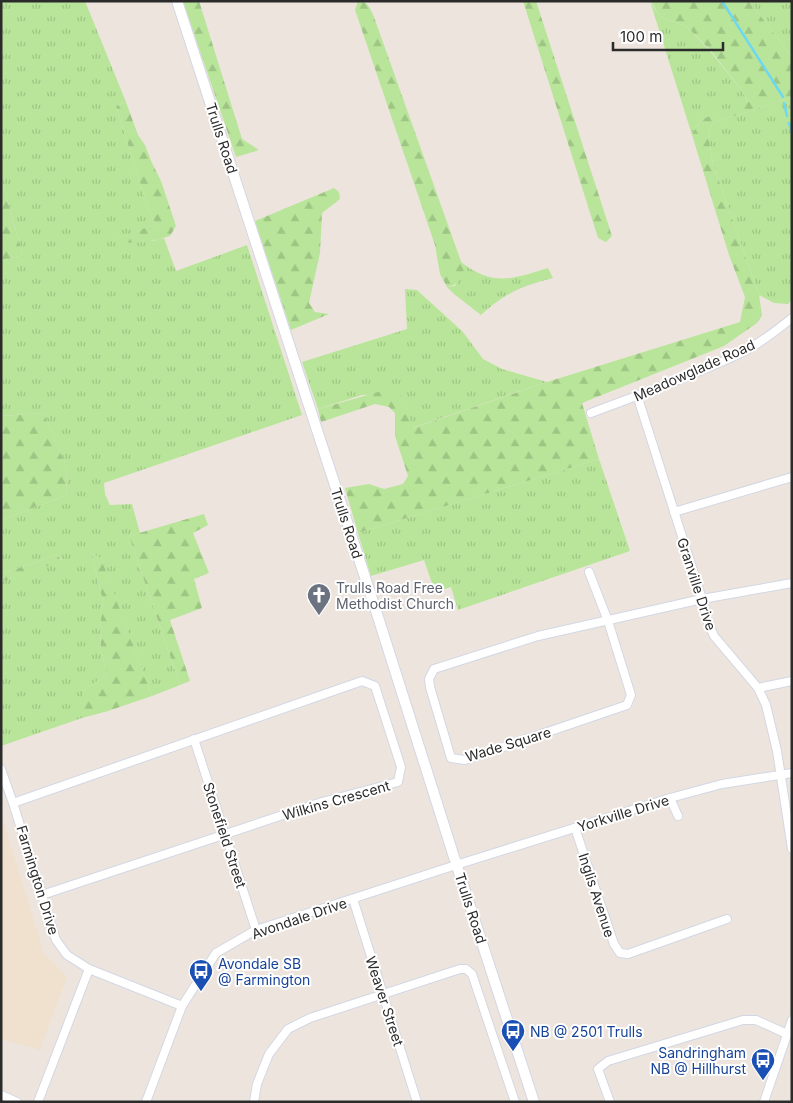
<svg xmlns="http://www.w3.org/2000/svg" width="793" height="1103" viewBox="0 0 793 1103" font-family="Inter,sans-serif">
<defs>
<pattern id="grass-tufts" width="24" height="20" patternUnits="userSpaceOnUse" patternTransform="scale(1.25)"><rect width="24" height="20" fill="#b8e599"/><path d="M3 7l-1-3M5 7V3M7 7l1-3M15 17l-1-3M17 17v-4M19 17l1-3" fill="none" stroke="#9ec584"/></pattern>
<pattern id="forest-firs" width="22" height="20" patternUnits="userSpaceOnUse" patternTransform="scale(1.25)"><rect width="22" height="20" fill="#b8e599"/><path d="M5 1l3.5 6h-7zM16 11l3.5 6h-7z" fill="#9ec584"/></pattern>
</defs>
<rect width="100%" height="100%" fill="#ede5dd"/>
<!-- education -->
<polygon fill="#efe1cd" points="1,813 44,953 67,977 40,1050 1,1039"/>
<!-- grass -->
<g fill="url(#grass-tufts)">
<polygon points="1,1 85,1 126,102 116,106 146,202 155,224 113,241 153,241 164,238 176,271 247,245 302,415 104,483 105,494 110,505 132,504 140,533 129,536 180,685 152,696 101,559 92,553 103,602 100,628 101,649 107,675 82,691 82,718 1,746 1,582 62,560 57,555 1,574 1,520 67,495 66,466 44,413 1,416 1,261 23,255 1,178"/>
<polygon points="650,1 659,16 687,27 710,51 743,92 748,103 702,119 696,127 692,135"/>
<polygon points="749,1 792,1 792,57"/>
<polygon points="792,97 792,300 788,304 774,303 759,295 713,164 708,134 713,123"/>
<path d="M461,262C493,287 513,279 548,268L553,278C522,286 505,293 481,315L454,294L447,287L455,286L464,270Z"/>
<polygon points="405,289 417,290 463,332 483,359 502,369 547,382 412,428 401,394 362,395 318,409 302,362 407,329"/>
<polygon points="599,459 630,551 458,610 451,587 435,592 424,560 371,576 358,533"/>
</g>
<!-- forest -->
<g fill="url(#forest-firs)">
<polygon points="183,1 199,1 242,139 259,150 236,157"/>
<path d="M358,1C368,1 370,8 374,17L464,270C461,280 458,285 447,287L440,274L435,245L355,10Z"/>
<polygon points="523,1 536,1 612,236 606,242 598,238"/>
<polygon points="651,1 749,1 792,57 792,97 713,123 708,134 713,164 759,295 762,315 757,323 724,346 582,403 599,459 358,533 345,488 369,484 384,489 403,484 408,476 395,436 395,413 389,407 375,404 321,422 318,409 389,389 401,394 413,428 547,382 740,322 745,297 729,255 692,135 696,127 702,119 748,102 743,92 711,51 687,27 659,16"/>
<path d="M126,102L138,135L145,145L152,163L161,181L176,226L170,236C148,243 135,244 112,241L155,224L146,202L116,106Z"/>
<polygon points="1,178 23,255 1,261"/>
<polygon points="334,188 339,192 340,199 322,213 320,253 309,303 315,312 329,314 291,330 255,221"/>
<polygon points="44,413 66,466 67,495 1,520 1,416"/>
<polygon points="204,514 208,525 193,533 209,573 194,579 202,608 170,620 190,681 180,685 129,536"/>
<polygon points="92,553 101,558 152,696 108,711 82,718 82,691 107,675 101,649 100,628 103,602"/>
<polygon points="57,555 62,561 1,582 1,574"/>
</g>
<g fill="none" stroke-linecap="round" stroke-linejoin="round">
<!-- stream -->
<g stroke="#6fd8f1" stroke-width="2.5">
<polyline points="722,1 783,97"/>
<polyline points="784,103 787,116"/>
<polyline points="789,123 792,133"/>
</g>
<!-- minor casing -->
<g stroke="#d2d7e4" stroke-width="10">
<g id="minor">
<polyline points="637,395 702,599 707,620 714,636 758,688 766,705 777,751 792,849"/>
<path d="M591,413C641,394 693,376 741,353C759,344 776,331 792,318"/>
<polyline points="674,512 792,477"/>
<polyline points="589,572 608,621 631,695 627,705 465,760 451,758 430,687 429,679 434,669 538,636 702,599 792,583"/>
<polyline points="758,688 792,681"/>
<polyline points="194,739 256,930"/>
<polyline points="1,769 13,803 56,940 67,955 89,969 182,1006"/>
<polyline points="670,798 678,816"/>
<polyline points="13,803 362,681 375,686 401,767 398,782 322,802 42,895"/>
<polyline points="575,828 614,944 620,953 628,954 727,919"/>
<polyline points="353,899 417,1102"/>
<polyline points="1,1095 17,1102"/>
<polyline points="38,1102 89,969"/>
<polyline points="146,1102 182,1006 216,953 256,930 456,865 670,798 722,784 792,773"/>
<polyline points="254,1102 257,1084 269,1054 288,1029 310,1018 460,969 466,969 472,974 515,1102"/>
<polyline points="610,1102 598,1069 608,1061 743,1020 756,1020 787,1034"/>
<polyline points="764,1102 792,1020"/>
</g>
</g>
<!-- tertiary casing -->
<g stroke="#d2d7e4" stroke-width="12">
<polyline id="tertiary" points="177,1 378,617 454,857 534,1102"/>
</g>
<!-- minor -->
<use href="#minor" stroke="#fff" stroke-width="8"/>
<!-- tertiary -->
<use href="#tertiary" stroke="#fff" stroke-width="10"/>
</g>
<!-- icons -->
<defs>
<g id="church-pin" transform="scale(1.25)"><path d="M0 17L-7.5 6A9.5 9.5 0 1 1 7.5 6Z" fill="#6b7280" stroke="#fff"/><path d="M-1.2-6h2.4v3.5h3.3v2.4h-3.3V6h-2.4V-.1h-3.3v-2.4h3.3Z" fill="#fff"/></g>
<g id="bus-pin" transform="scale(1.25)"><path d="M0 17L-7.5 6A9.5 9.5 0 1 1 7.5 6Z" fill="#1a4fb4" stroke="#fff"/><path d="M-5-6H5V4H4V6H2V4H-2V6H-4V4H-5ZM-3.5-4V0h7V-4ZM-3.5 1.2v1.5H-2V1.2ZM2 1.2v1.5H3.5V1.2Z" fill="#fff"/></g>
</defs>
<g fill-rule="evenodd">
<use href="#church-pin" x="319" y="595"/>
<use href="#bus-pin" x="201" y="971"/>
<use href="#bus-pin" x="513" y="1031"/>
<use href="#bus-pin" x="763" y="1060"/>
</g>
<g text-anchor="middle" dominant-baseline="central" stroke-width="4" stroke-linejoin="round" paint-order="stroke">
<!-- street labels -->
<g font-size="14" fill="#2b2b2b" stroke="#fff">
<text transform="translate(222 138) rotate(72)">Trulls Road</text>
<text transform="translate(694 370) rotate(-24)">Meadowglade Road</text>
<text transform="translate(347 523) rotate(72)">Trulls Road</text>
<text transform="translate(697 584) rotate(72)">Granville Drive</text>
<text transform="translate(508 744) rotate(-17)">Wade Square</text>
<text transform="translate(336 800) rotate(-16)">Wilkins Crescent</text>
<text transform="translate(623 813) rotate(-17)">Yorkville Drive</text>
<text transform="translate(225 835) rotate(72)">Stonefield Street</text>
<text transform="translate(38 880) rotate(73)">Farmington Drive</text>
<text transform="translate(597 895) rotate(72)">Inglis Avenue</text>
<text transform="translate(471 908) rotate(72)">Trulls Road</text>
<text transform="translate(299 918) rotate(-19)">Avondale Drive</text>
<text transform="translate(385 1001) rotate(72)">Weaver Street</text>
</g>
<!-- worship labels -->
<g font-size="14" fill="#5b616d" stroke="#fff" text-anchor="start">
<text x="336" y="587">Trulls Road Free<tspan x="336" dy="16">Methodist Church</tspan></text>
</g>
<!-- transit labels -->
<g font-size="14" fill="#164399" stroke="#fff" text-anchor="start">
<text x="218" y="963">Avondale SB<tspan x="218" dy="16">@ Farmington</tspan></text>
<text x="530" y="1031">NB @ 2501 Trulls</text>
<text x="746" y="1052" text-anchor="end">Sandringham<tspan x="746" dy="16">NB @ Hillhurst</tspan></text>
</g>
</g>
<!-- border -->
<rect width="793" height="1103" fill="none" stroke="#2b2b2b" stroke-width="5"/>
<!-- scale -->
<path d="M613 42v8h110v-8" fill="none" stroke="#2b2b2b" stroke-width="2.5"/>
<text x="620" y="42" font-size="15" fill="#2b2b2b" stroke="#ffffff" stroke-width="4" paint-order="stroke">100 m</text>
</svg>
